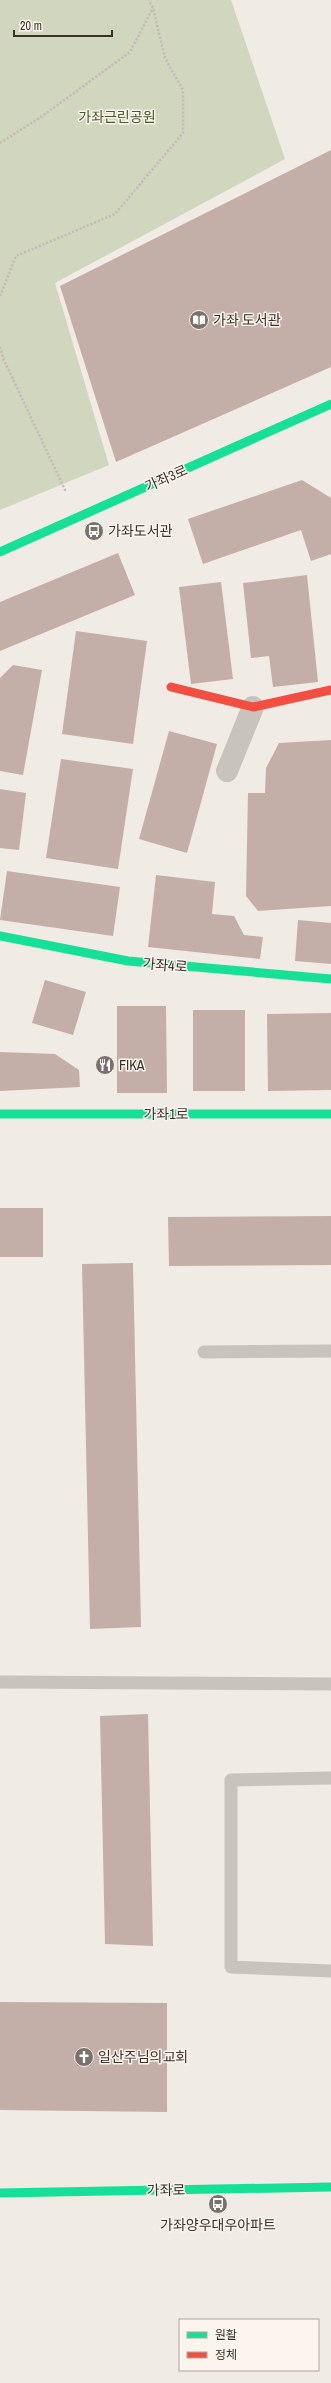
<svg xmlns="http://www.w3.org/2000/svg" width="331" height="2383" viewBox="0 0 331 2383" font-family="'Archivo Narrow','Noto Sans KR',sans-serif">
<rect width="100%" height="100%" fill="#f0ebe5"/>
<!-- green -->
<polygon fill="#d1d6bf" points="0,0 231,0 285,159 55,283 109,465 0,510"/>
<!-- building -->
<g fill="#c3afa7">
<polygon points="331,150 331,367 116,462 60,286"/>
<polygon points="302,480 331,498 331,554 311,561 301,530 203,564 188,519"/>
<polygon points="118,553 135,595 0,651 0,602"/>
<polygon points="307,575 318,682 273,687 269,656 251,658 243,583"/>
<polygon points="221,582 233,679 191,684 179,587"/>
<polygon points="76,631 147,641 133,744 62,734"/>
<polygon points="13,665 42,670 23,775 0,771 0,678"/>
<polygon points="169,731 217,744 187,853 139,839"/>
<polygon points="331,740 331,906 258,911 246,896 248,793 265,793 266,768 279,743"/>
<polygon points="61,759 133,769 118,869 46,858"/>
<polygon points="0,789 26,793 19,850 0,848"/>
<polygon points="7,871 120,887 113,936 0,920"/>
<polygon points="156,875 215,882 212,914 234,916 244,935 263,937 260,959 148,947"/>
<polygon points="298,920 331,923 331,964 295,961"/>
<polygon points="45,980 86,992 73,1035 32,1023"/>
<polygon points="117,1006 166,1006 167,1093 117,1093"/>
<rect x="193" y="1010" width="52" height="81"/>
<polygon points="331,1013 331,1090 268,1091 267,1014"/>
<polygon points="0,1052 55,1054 79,1070 80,1087 0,1091"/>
<rect x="0" y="1208" width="43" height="49"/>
<polygon points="331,1216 331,1265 169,1266 168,1217"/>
<polygon points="133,1263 141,1627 90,1629 82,1264"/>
<polygon points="148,1714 153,1946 105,1944 100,1716"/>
<polygon points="0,2002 167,2003 167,2112 0,2110"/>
</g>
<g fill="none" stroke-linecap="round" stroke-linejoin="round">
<!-- path -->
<g stroke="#c2bbb6" stroke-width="2.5" stroke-dasharray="2 2" stroke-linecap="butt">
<polyline points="0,143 41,117 130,52 153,8"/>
<polyline points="0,296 16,256 115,214 183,133 183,90 165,58 153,8 149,0"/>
<polyline points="0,347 3,358 66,492"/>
</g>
<!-- lane -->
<g stroke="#c9c3be" stroke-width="13">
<polyline points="204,1352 331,1351"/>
<polyline points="0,1682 331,1684"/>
<polyline points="331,1778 231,1780 231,1967 331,1971"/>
</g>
<!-- street -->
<polyline stroke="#c9c3be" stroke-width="22" points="227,771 253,707"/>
<!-- fast -->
<g stroke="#16e098" stroke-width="9">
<polyline points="0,552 331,404"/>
<polyline points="0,936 128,961 331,979"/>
<polyline points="0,1114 331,1114"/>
<polyline points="0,2193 331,2187"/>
</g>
<!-- jam -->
<polyline stroke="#f24e42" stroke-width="9" points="171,687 253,707 331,690"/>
</g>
<!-- icons -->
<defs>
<g id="library-disc" transform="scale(1)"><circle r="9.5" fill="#7a716c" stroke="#fbf5ee"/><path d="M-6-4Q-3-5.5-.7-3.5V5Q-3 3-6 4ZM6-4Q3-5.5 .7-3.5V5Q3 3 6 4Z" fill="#fff"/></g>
<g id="bus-disc" transform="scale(1)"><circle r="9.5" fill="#7a716c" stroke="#fbf5ee"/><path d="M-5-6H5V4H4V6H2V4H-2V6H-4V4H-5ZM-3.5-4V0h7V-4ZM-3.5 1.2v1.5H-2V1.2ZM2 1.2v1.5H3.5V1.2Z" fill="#fff"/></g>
<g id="restaurant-disc" transform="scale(1)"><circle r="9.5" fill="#7a716c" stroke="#fbf5ee"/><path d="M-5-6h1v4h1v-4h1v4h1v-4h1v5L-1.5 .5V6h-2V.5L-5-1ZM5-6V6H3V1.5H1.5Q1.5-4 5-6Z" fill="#fff"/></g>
<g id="church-disc" transform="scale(1)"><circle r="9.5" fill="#7a716c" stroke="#fbf5ee"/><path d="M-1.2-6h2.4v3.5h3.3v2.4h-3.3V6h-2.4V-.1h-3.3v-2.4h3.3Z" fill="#fff"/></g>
</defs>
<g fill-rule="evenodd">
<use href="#library-disc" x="199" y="320"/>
<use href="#bus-disc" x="94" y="531"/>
<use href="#restaurant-disc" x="105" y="1065"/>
<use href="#church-disc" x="84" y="2057"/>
<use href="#bus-disc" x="218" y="2204"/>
</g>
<g text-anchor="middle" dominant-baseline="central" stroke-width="3" stroke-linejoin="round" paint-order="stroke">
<!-- park labels -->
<g font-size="14" fill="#4a5a2e" stroke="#fbf5ee">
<text x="117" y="117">가좌근린공원</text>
</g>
<!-- poi labels -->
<g font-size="14" fill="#3b302b" stroke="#fbf5ee" text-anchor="start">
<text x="213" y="320">가좌 도서관</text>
<text x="108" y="531">가좌도서관</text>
<text x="119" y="1065">FIKA</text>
<text x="98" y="2057">일산주님의교회</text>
<text x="218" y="2225" text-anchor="middle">가좌양우대우아파트</text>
</g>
<!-- street labels -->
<g font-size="14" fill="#3b302b" stroke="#fbf5ee">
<text transform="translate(166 478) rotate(-24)">가좌3로</text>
<text transform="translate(165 965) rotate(5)">가좌4로</text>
<text x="166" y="1114">가좌1로</text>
<text transform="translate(166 2190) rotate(-1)">가좌로</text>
</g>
</g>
<!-- legend -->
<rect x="179" y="2319" width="140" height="52" fill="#fbf5ee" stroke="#aea6a0"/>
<rect x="187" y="2332" width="20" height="6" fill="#16e098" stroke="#aea6a0"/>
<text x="215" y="2339" font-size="12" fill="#3b302b">원활</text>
<rect x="187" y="2352" width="20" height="6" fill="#f24e42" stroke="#aea6a0"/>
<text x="215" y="2359" font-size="12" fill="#3b302b">정체</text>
<!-- scale -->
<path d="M14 30v6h98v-6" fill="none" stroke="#3b302b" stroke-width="2"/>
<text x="20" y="30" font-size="12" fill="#3b302b" stroke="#fbf5ee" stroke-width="3" paint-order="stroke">20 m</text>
</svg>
